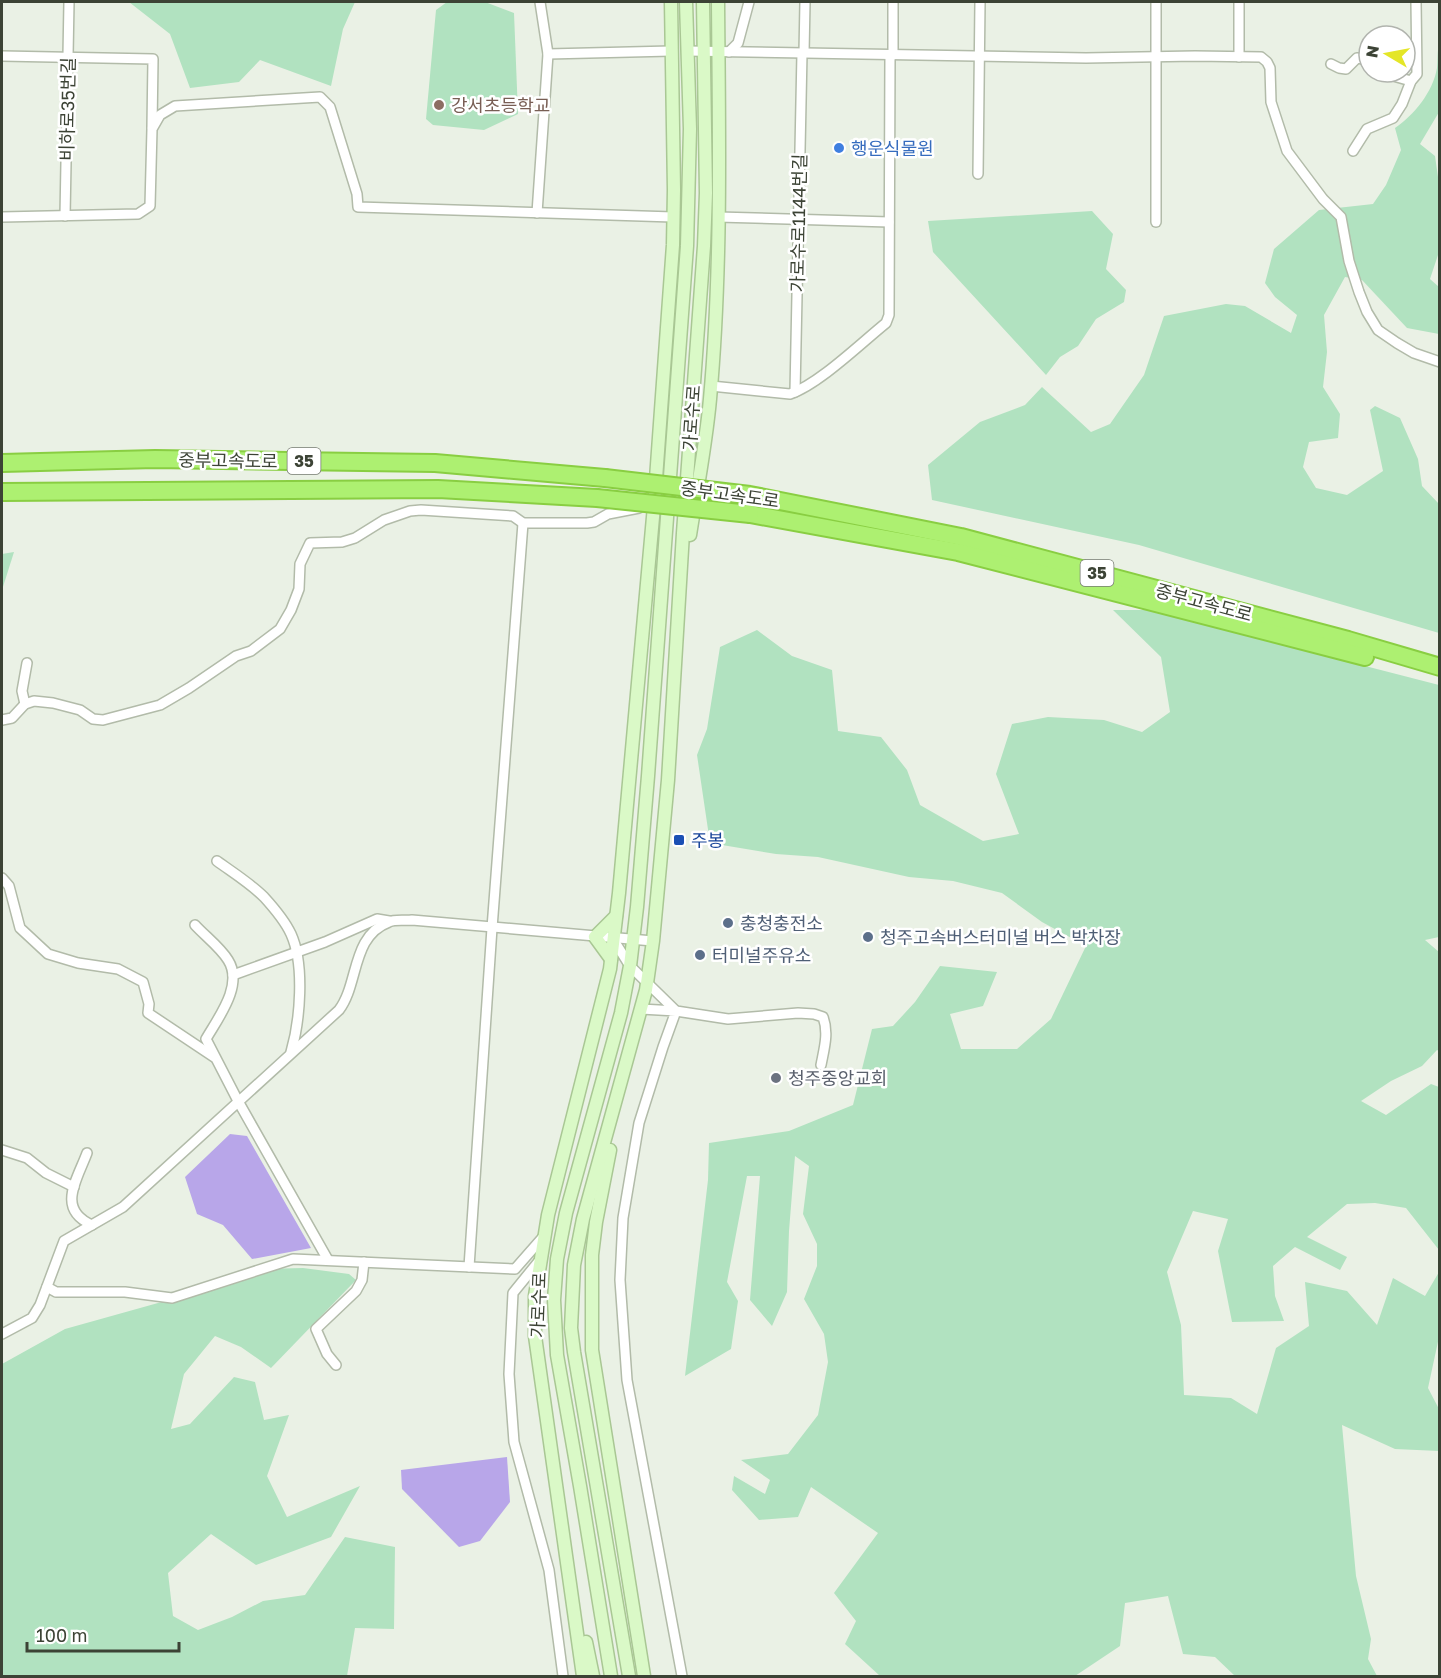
<svg xmlns="http://www.w3.org/2000/svg" width="1441" height="1678" viewBox="0 0 1441 1678" font-family="'Golos Text','Noto Sans KR',sans-serif">
<rect width="100%" height="100%" fill="#eaf1e5"/>
<!-- green -->
<g fill="#b1e2c0">
<polygon points="129,2 355,2 343,29 331,86 260,60 239,82 190,88 170,34"/>
<polygon points="447,2 485,2 514,13 518,114 484,130 433,125 426,119 436,10"/>
<path d="M1439,45V112L1420,144L1435,156L1439,184V252L1430,279L1439,287V334L1407,328L1362,280L1345,277L1324,315L1327,352L1323,387L1340,414L1338,438L1309,442L1303,467L1316,488L1347,495L1383,471L1370,410L1375,406L1400,418L1418,459L1422,486L1439,504V633L1139,545L932,500L928,465L980,422L1025,405L1042,387L1091,432L1110,424L1144,375L1164,316L1226,304L1245,306L1291,333L1297,315L1275,297L1265,283L1274,249L1319,210L1373,204L1386,185L1401,150L1395,128C1414,115 1433,92 1437,68C1438,60 1437,51 1439,45Z"/>
<polygon points="1092,211 1113,234 1106,269 1126,290 1124,302 1096,319 1078,346 1060,357 1046,375 933,252 928,221"/>
<polygon points="14,552 2,590 2,554"/>
<polygon points="1113,610 1148,610 1439,685 1439,937 1425,940 1439,952 1439,1051 1437,1050 1422,1066 1391,1081 1361,1101 1386,1115 1431,1084 1439,1087 1439,1250 1406,1208 1375,1203 1347,1204 1307,1237 1347,1257 1340,1270 1295,1247 1273,1266 1275,1296 1284,1321 1232,1322 1218,1251 1228,1219 1193,1211 1167,1272 1181,1325 1184,1395 1231,1398 1257,1414 1276,1348 1309,1326 1305,1282 1347,1291 1377,1325 1393,1278 1425,1296 1439,1272 1439,1337 1428,1388 1439,1409 1439,1451 1395,1449 1342,1425 1356,1576 1371,1639 1368,1659 1377,1676 1235,1676 1215,1657 1183,1654 1168,1596 1125,1603 1120,1646 1075,1676 880,1676 845,1644 856,1621 834,1593 878,1533 811,1487 798,1517 759,1520 732,1490 734,1476 765,1494 770,1480 741,1460 788,1454 818,1415 828,1362 824,1334 804,1299 817,1266 817,1244 803,1214 809,1166 795,1156 789,1231 787,1292 772,1326 750,1300 760,1176 747,1176 727,1282 738,1301 731,1349 685,1376 708,1180 709,1143 789,1131 853,1105 872,1029 893,1026 915,1002 940,966 997,972 983,1006 950,1014 961,1049 1017,1049 1051,1019 1086,946 1042,922 1002,893 953,881 909,877 818,857 776,854 710,843 697,755 707,729 720,647 757,630 792,656 832,670 838,731 881,737 907,770 920,805 983,841 1019,834 996,774 1012,724 1048,717 1104,720 1142,732 1170,712 1161,657"/>
<polygon points="303,1268 349,1274 356,1280 271,1368 241,1347 215,1336 184,1374 171,1429 190,1424 234,1377 255,1382 264,1420 289,1415 267,1476 287,1517 360,1486 331,1537 256,1565 211,1534 168,1573 173,1616 198,1630 232,1617 263,1601 305,1595 345,1537 395,1547 394,1629 355,1628 347,1676 2,1676 2,1364 65,1329 183,1296 261,1269"/>
</g>
<!-- water -->
<g fill="#b8a6e9">
<polygon points="230,1134 247,1136 311,1248 252,1259 223,1225 197,1214 185,1177"/>
<polygon points="507,1457 510,1502 480,1541 459,1547 402,1489 401,1470"/>
</g>
<g fill="none" stroke-linecap="round" stroke-linejoin="round">
<!-- street casing -->
<g stroke="#b2bba9" stroke-width="12">
<g id="street">
<polyline points="893,2 893,55"/>
<polyline points="687,51 1086,58 1195,56 1261,57 1267,62 1270,68 1271,102 1287,151 1323,199 1341,217 1349,261 1359,292 1367,312 1378,330 1397,343 1414,353 1440,362"/>
<polyline points="729,52 738,43 749,2"/>
<polyline points="804,53 805,2"/>
<polyline points="548,54 671,51"/>
<polyline points="2,56 153,59 152,127"/>
<polyline points="1239,57 1239,2"/>
<polyline points="1331,64 1339,68 1346,69 1357,58 1369,60"/>
<polyline points="1379,72 1411,81"/>
<polyline points="1353,151 1367,129 1393,118 1402,104 1411,81 1417,74 1416,2"/>
<polyline points="978,174 980,2"/>
<polyline points="537,213 548,54 540,2"/>
<polyline points="65,216 69,2"/>
<polyline points="2,217 138,214 150,206 152,129 160,115 175,106 320,97 330,107 357,194 358,207 673,217"/>
<polyline points="718,217 889,222"/>
<polyline points="1156,222 1156,2"/>
<path d="M711,386L790,394C819,384 860,344 886,323L889,315L890,55"/>
<polyline points="795,392 802,53"/>
<polyline points="25,704 22,691 27,663"/>
<polyline points="2,720 12,718 25,704 34,701 53,703 80,710 93,719 103,720 160,705 189,688 236,656 251,651 280,629 291,610 299,589 300,564 310,543 342,542 355,538 384,520 410,511 421,510 513,516 523,523 587,523 594,522 608,514 639,508"/>
<path d="M217,861C232,872 250,883 264,897C274,908 285,921 291,934C305,965 300,1021 291,1052"/>
<polyline points="2,878 9,886 20,928 48,954 78,963 118,969 143,982 149,1004 148,1013 214,1057"/>
<path d="M195,925C205,936 220,947 228,960C244,985 218,1018 206,1039L238,1101L328,1260"/>
<path d="M613,939L630,966L676,1011L728,1019L798,1013L814,1014L823,1017C829,1033 824,1049 821,1065"/>
<polyline points="233,975 325,942 377,919 389,921"/>
<polyline points="641,1009 676,1011 663,1047 639,1123 623,1218 620,1280 627,1380 682,1676"/>
<polyline points="2,1150 27,1158 46,1173 74,1187"/>
<path d="M87,1153C77,1180 56,1209 92,1225"/>
<polyline points="539,1261 513,1293 509,1374 514,1442 549,1570 563,1676"/>
<polyline points="469,1267 492,928 523,523"/>
<polyline points="47,1287 56,1292 125,1292 172,1298 293,1259 515,1269 544,1236"/>
<path d="M2,1334L32,1318L40,1305L64,1241L123,1207L339,1010C359,984 351,936 389,922C395,919 405,921 412,920L653,941"/>
<polyline points="336,1365 327,1354 316,1329 356,1291 362,1280 364,1262"/>
</g>
</g>
<!-- secondary casing -->
<g stroke="#a9c794" stroke-width="15">
<g id="secondary">
<path d="M690,535C697,490 706,444 710,399C722,267 719,134 718,2"/>
<polyline points="611,959 595,937 616,916"/>
<polyline points="610,1150 596,1222 592,1255 592,1350 644,1676"/>
<polyline points="586,1642 593,1676"/>
<polyline points="583,1676 535,1336 535,1296 548,1215 610,969 619,893 654,506 673,245 674,190 671,2"/>
<polyline points="611,1676 580,1486 557,1355 554,1300 557,1259 566,1213 621,1013 630,966 637,907 648,776 687,246 690,129 686,2"/>
<polyline points="629,1676 574,1352 571,1328 574,1265 583,1219 646,990 653,941 668,780 683,533 704,246 706,193 703,2"/>
</g>
</g>
<!-- highway casing -->
<g stroke="#89ce42" stroke-width="20">
<g id="highway">
<polyline points="2,463 155,459 435,463 605,478"/>
<polyline points="2,492 438,489 597,498"/>
<polyline points="750,495 961,537 1348,640 1440,667"/>
<polyline points="750,514 958,552 1365,657"/>
</g>
</g>
<!-- street -->
<use href="#street" stroke="#fff" stroke-width="9"/>
<!-- secondary -->
<use href="#secondary" stroke="#daf9c7" stroke-width="12"/>
<!-- highway -->
<use href="#highway" stroke="#adf071" stroke-width="16"/>
<!-- highway-bridge casing -->
<g stroke="#89ce42" stroke-width="20" stroke-linecap="butt">
<g id="highway-bridge">
<polyline points="605,478 750,495"/>
<polyline points="597,498 750,514"/>
</g>
</g>
<!-- highway-bridge -->
<use href="#highway-bridge" stroke="#adf071" stroke-width="16"/>
</g>
<!-- markers -->
<circle fill="#8d6e63" stroke="#fff" stroke-width="2" cx="439" cy="105" r="6"/>
<circle fill="#3f7fe0" stroke="#fff" stroke-width="2" cx="839" cy="148" r="6"/>
<rect fill="#1a4fb4" stroke="#fff" stroke-width="2" x="673" y="834" width="12" height="12" rx="3"/>
<g fill="#5c6f8a" stroke="#fff" stroke-width="2">
<circle cx="728" cy="923" r="6"/>
<circle cx="868" cy="937" r="6"/>
<circle cx="700" cy="955" r="6"/>
</g>
<circle fill="#6b7280" stroke="#fff" stroke-width="2" cx="776" cy="1078" r="6"/>
<g text-anchor="middle" dominant-baseline="central" stroke-width="5" stroke-linejoin="round" paint-order="stroke">
<!-- shield labels -->
<g fill="#fff" stroke="#767b72" stroke-width="1.5">
<rect x="287.5" y="448" width="33" height="26" rx="4.5"/>
<rect x="1080.5" y="560" width="33" height="26" rx="4.5"/>
</g>
<g font-size="16" font-weight="bold" fill="#3c4335">
<text x="304" y="461">35</text>
<text x="1097" y="573">35</text>
</g>
<!-- education labels -->
<g font-size="18" fill="#785e54" stroke="#fff" text-anchor="start">
<text x="451" y="105">강서초등학교</text>
</g>
<!-- street labels -->
<g font-size="18" fill="#3c4335" stroke="#fff">
<text transform="translate(67 109) rotate(-89)">비하로35번길</text>
<text transform="translate(798 223) rotate(-89)">가로수로1144번길</text>
<text transform="translate(691 418) rotate(-86)">가로수로</text>
<text transform="translate(228 460) rotate(1)">중부고속도로</text>
<text transform="translate(730 494) rotate(8)">중부고속도로</text>
<text transform="translate(1204 602) rotate(15)">중부고속도로</text>
<text transform="translate(538 1305) rotate(-88)">가로수로</text>
</g>
<!-- shop labels -->
<g font-size="18" fill="#366cbe" stroke="#fff" text-anchor="start">
<text x="851" y="148">행운식물원</text>
</g>
<!-- transit labels -->
<g font-size="18" fill="#164399" stroke="#fff" text-anchor="start">
<text x="691" y="840">주봉</text>
</g>
<!-- service labels -->
<g font-size="18" fill="#4e5e75" stroke="#fff" text-anchor="start">
<text x="740" y="923">충청충전소</text>
<text x="880" y="937">청주고속버스터미널 버스 박차장</text>
<text x="712" y="955">터미널주유소</text>
</g>
<!-- worship labels -->
<g font-size="18" fill="#5b616d" stroke="#fff" text-anchor="start">
<text x="788" y="1078">청주중앙교회</text>
</g>
</g>
<!-- border -->
<rect width="1441" height="1678" fill="none" stroke="#3c4335" stroke-width="6"/>
<!-- north arrow -->
<g transform="translate(1387 54) rotate(280)"><circle r="28" fill="#ffffff" stroke="#b1b4ae" stroke-width="1.5"/>
<path d="M0-4.5L10 22L0 15L-10 22Z" fill="#e4e627"/>
<text y="-9" font-size="16" font-weight="bold" text-anchor="middle" fill="#3c4335">N</text>
</g>
<!-- scale -->
<path d="M27 1642v9h152v-9" fill="none" stroke="#3c4335" stroke-width="3"/>
<text x="36" y="1642" font-size="18" fill="#3c4335" stroke="#ffffff" stroke-width="4.5" paint-order="stroke">100 m</text>
</svg>
